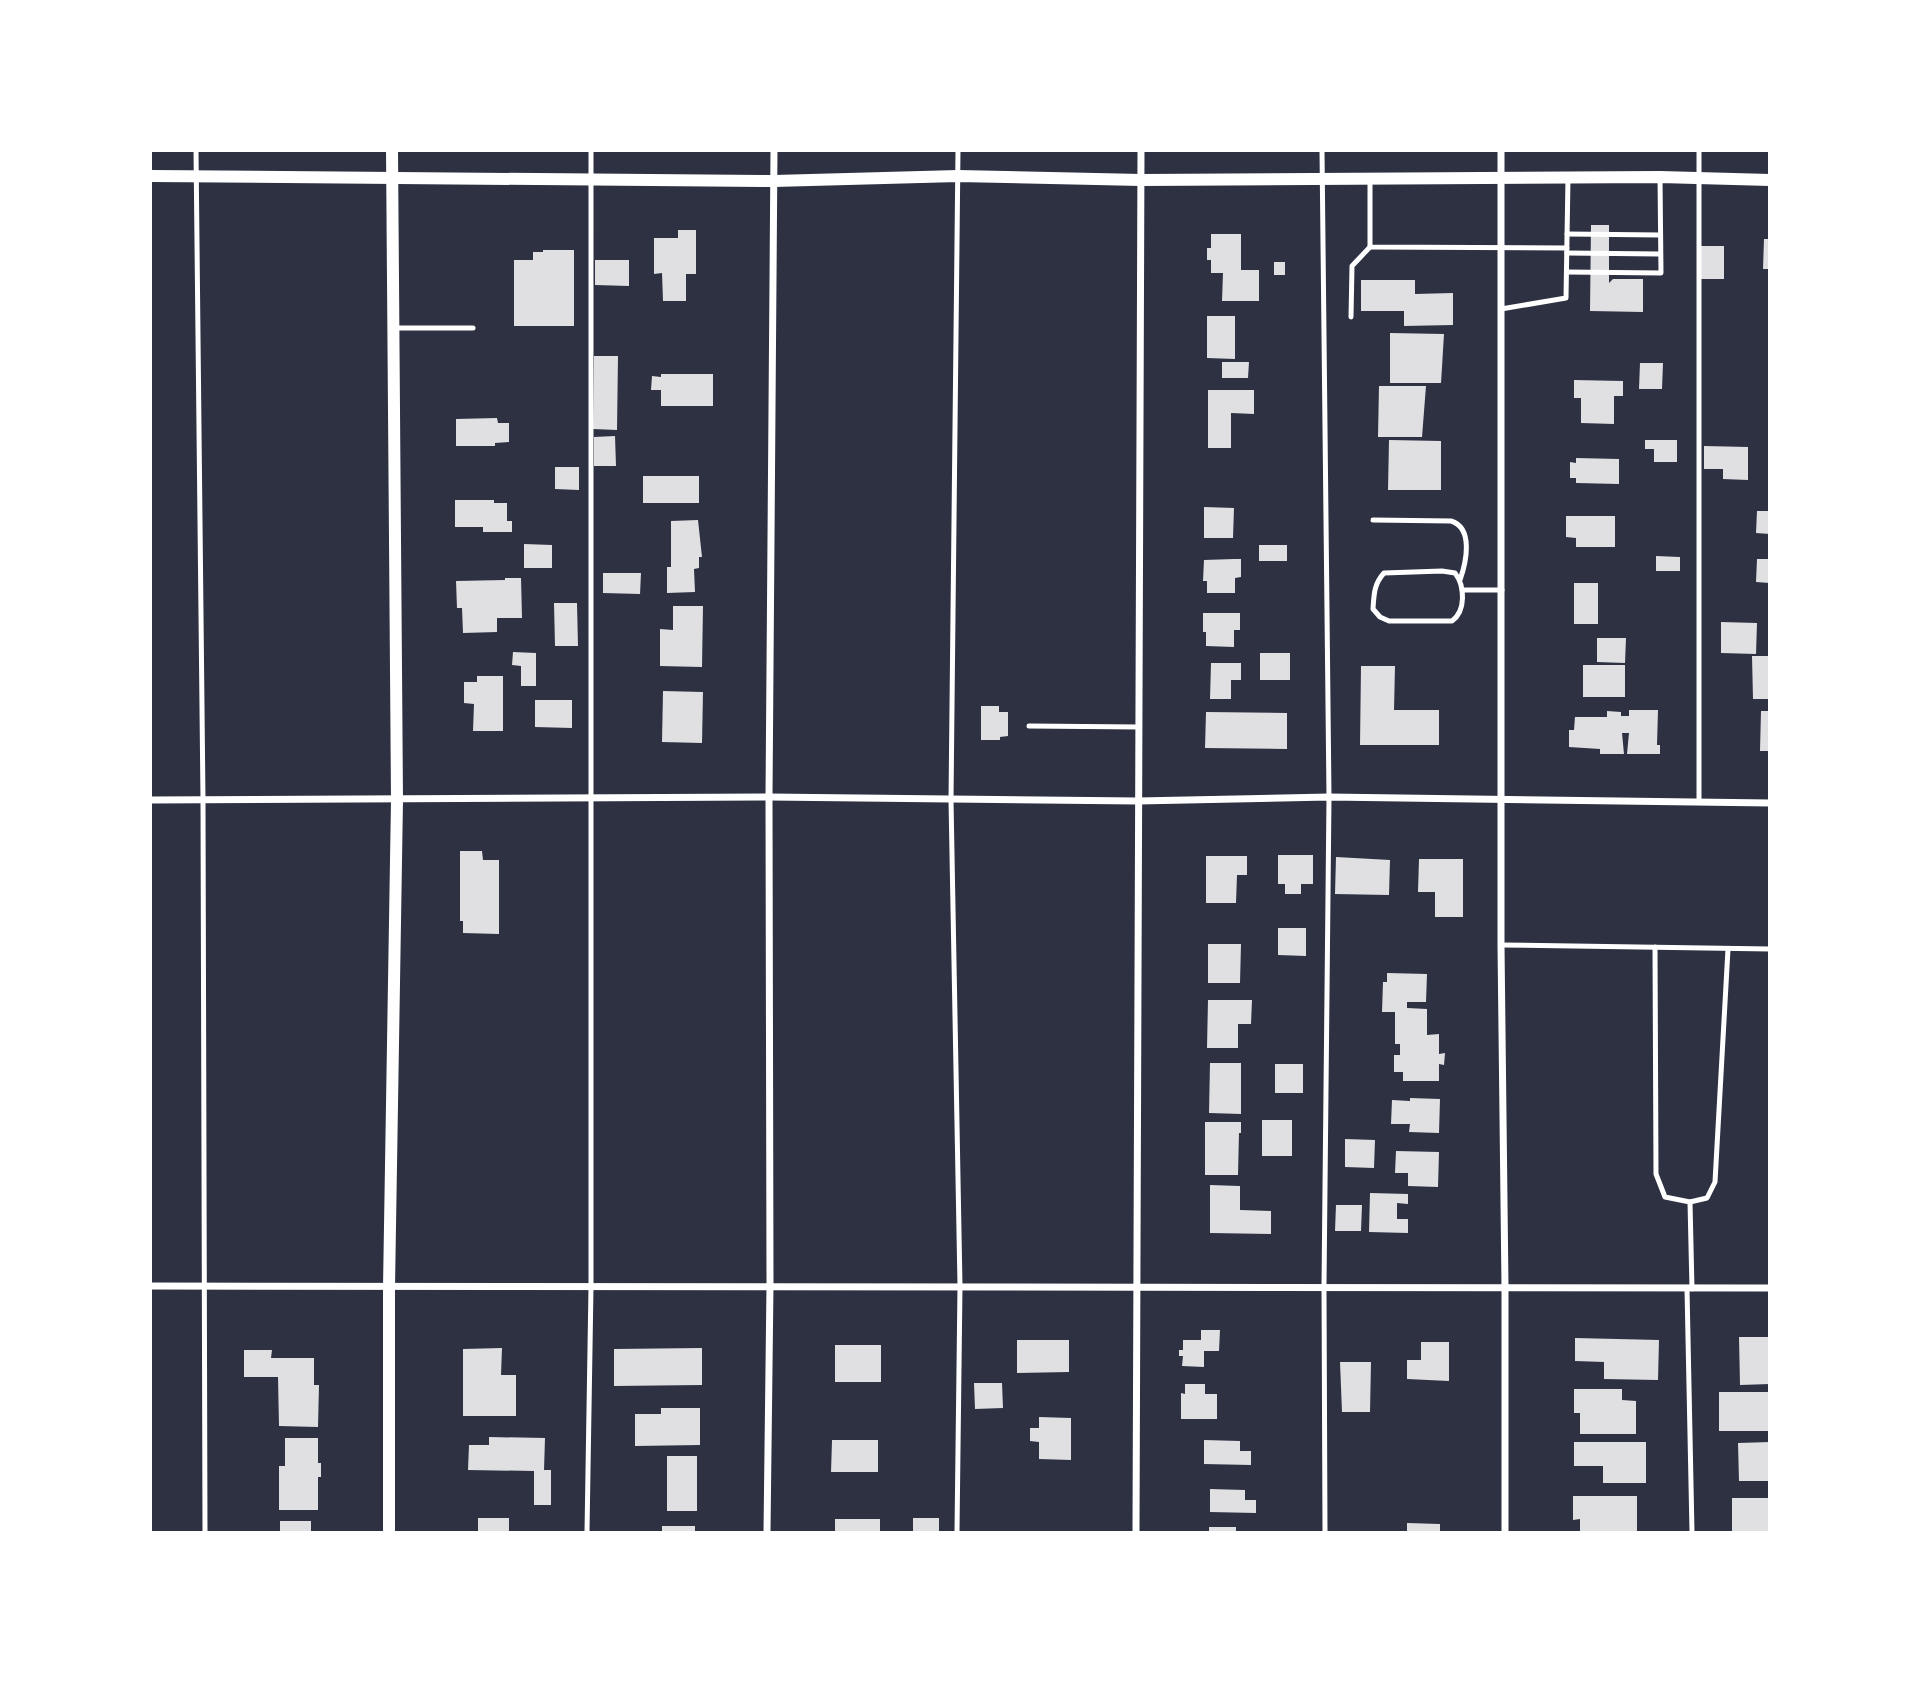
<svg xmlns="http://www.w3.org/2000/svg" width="1920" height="1683" viewBox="0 0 1920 1683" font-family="'Archivo Narrow',sans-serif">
<rect width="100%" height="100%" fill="#2d3142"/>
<!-- building -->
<g fill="#e0e0e3">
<polygon points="1591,225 1609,225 1609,283 1613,279 1643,279 1643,312 1590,311"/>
<polygon points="678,230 696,230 696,274 686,274 686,301 663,301 662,273 654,274 654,238 678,238"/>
<polygon points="1211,234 1241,234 1241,270 1259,270 1259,301 1222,301 1223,273 1211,273 1211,260 1207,260 1207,248 1211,248"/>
<polygon points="1764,239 1770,239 1770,269 1763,269"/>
<polygon points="1701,246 1724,246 1724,279 1700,279"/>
<polygon points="543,250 574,250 574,326 514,326 514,260 533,260 533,252 543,252"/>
<polygon points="595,260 629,260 629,286 595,285"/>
<rect x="1274" y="262" width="11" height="13"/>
<polygon points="1361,280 1415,280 1415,294 1453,293 1453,325 1404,326 1404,311 1361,311"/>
<polygon points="1207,316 1235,316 1235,359 1207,358"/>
<polygon points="1390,333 1444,334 1441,383 1390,383"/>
<polygon points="594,356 618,356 617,430 593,429"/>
<polygon points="1222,362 1249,362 1248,378 1222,378"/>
<polygon points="1640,363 1663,363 1662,389 1639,389"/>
<polygon points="661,374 713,374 713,406 661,406 661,390 651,390 652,376 661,377"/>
<polygon points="1574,380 1623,381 1623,396 1614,396 1614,424 1581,423 1581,398 1574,398"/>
<polygon points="1379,386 1426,386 1422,437 1378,437"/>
<polygon points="1208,390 1254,390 1254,414 1231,413 1231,448 1208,448"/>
<polygon points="497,418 498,423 509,423 509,442 495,443 495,446 456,446 456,419"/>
<polygon points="615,436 616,466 594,466 594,437"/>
<polygon points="1389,440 1441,441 1441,490 1388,490"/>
<polygon points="1645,440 1677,440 1677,462 1654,462 1654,449 1645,449"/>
<polygon points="1704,446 1748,447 1748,480 1723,479 1723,469 1704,469"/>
<polygon points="1576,458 1619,459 1619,484 1576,483 1576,478 1570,478 1570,462 1576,463"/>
<polygon points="555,467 579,467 579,490 555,489"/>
<rect x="643" y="476" width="56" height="27"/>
<polygon points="455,500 494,500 494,503 507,503 507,521 512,521 512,532 483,532 483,527 455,527"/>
<polygon points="1204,507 1234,508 1233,538 1204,538"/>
<polygon points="1757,511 1770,511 1770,534 1756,533"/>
<polygon points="1566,516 1615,516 1615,547 1576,547 1576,538 1566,537"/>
<polygon points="698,520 702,557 699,557 699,568 694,569 695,592 667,593 667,567 671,567 671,521"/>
<polygon points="524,544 552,545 552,568 524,568"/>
<rect x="1259" y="545" width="28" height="16"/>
<polygon points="1656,556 1680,557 1680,571 1656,571"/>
<polygon points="1234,559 1241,559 1241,577 1235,578 1235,593 1207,593 1207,581 1203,581 1204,560"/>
<polygon points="1757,559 1770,559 1770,583 1756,582"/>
<polygon points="603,573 641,573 640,594 603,593"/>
<polygon points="505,578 521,578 522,618 497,618 497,632 463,633 462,608 457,608 456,581 505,580"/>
<rect x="1574" y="583" width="24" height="41"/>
<polygon points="554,603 577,603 578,646 555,646"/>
<polygon points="673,606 703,606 702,667 660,666 660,629 673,630"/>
<polygon points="1203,613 1240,613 1240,630 1234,630 1234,647 1206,646 1206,632 1203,632"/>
<polygon points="1721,622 1757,623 1756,654 1721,653"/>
<polygon points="1597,638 1626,638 1625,663 1597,662"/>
<polygon points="513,652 536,653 536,686 521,686 521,666 512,665"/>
<rect x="1260" y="653" width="30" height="27"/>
<polygon points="1752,656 1770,656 1770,699 1753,699"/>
<polygon points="1211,663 1241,663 1241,680 1231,680 1231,699 1210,699"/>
<rect x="1583" y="665" width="42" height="32"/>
<polygon points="1361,666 1395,666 1394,710 1439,710 1439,745 1360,745"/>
<polygon points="477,676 503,676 503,731 473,731 474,704 464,703 464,682 477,682"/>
<polygon points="663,691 703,692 702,743 662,742"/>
<polygon points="535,700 572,700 572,728 535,727"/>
<polygon points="981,706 999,706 999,712 1008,712 1008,736 1000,737 1000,740 981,740"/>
<polygon points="1629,710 1658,710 1657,745 1660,745 1660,754 1627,754 1629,733 1622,733 1624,754 1600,754 1600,749 1569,747 1569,730 1574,730 1575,717 1607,717 1607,711 1621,712 1621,716 1629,716"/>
<polygon points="1761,711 1770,711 1770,751 1760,751"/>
<polygon points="1206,712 1287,713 1287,749 1205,748"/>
<polygon points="460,851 482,851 483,860 499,860 499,934 463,933 463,921 460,921"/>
<polygon points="1278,855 1313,855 1313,884 1301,884 1301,894 1285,894 1285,884 1278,884"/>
<polygon points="1206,856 1247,856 1247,875 1237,875 1236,903 1206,903"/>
<polygon points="1336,857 1390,860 1389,895 1335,894"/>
<polygon points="1419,859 1463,859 1463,917 1435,917 1435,892 1418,892"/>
<polygon points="1278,928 1306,928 1306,956 1278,955"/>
<polygon points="1208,944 1241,944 1240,983 1208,983"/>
<polygon points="1387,973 1427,974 1426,1002 1407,1002 1407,1008 1427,1009 1427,1035 1439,1034 1439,1054 1445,1053 1444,1065 1439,1064 1439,1081 1403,1081 1403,1072 1394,1072 1394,1055 1400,1055 1400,1044 1395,1044 1395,1012 1382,1012 1383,982 1387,982"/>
<polygon points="1208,1000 1252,1000 1251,1024 1238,1024 1238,1048 1207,1048"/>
<polygon points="1210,1063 1241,1063 1241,1114 1209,1113"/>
<rect x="1275" y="1064" width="28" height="29"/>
<polygon points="1410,1098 1440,1099 1439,1133 1409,1132 1410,1124 1391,1124 1392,1100 1410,1101"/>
<rect x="1262" y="1120" width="30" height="36"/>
<polygon points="1205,1122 1241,1122 1241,1133 1239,1133 1238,1175 1205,1175"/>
<polygon points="1345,1139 1375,1140 1374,1168 1345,1167"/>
<polygon points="1396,1151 1439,1152 1438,1187 1408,1186 1408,1173 1395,1173"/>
<polygon points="1210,1185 1240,1186 1240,1210 1271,1211 1271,1234 1210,1233"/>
<polygon points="1370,1193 1408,1194 1408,1204 1397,1203 1397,1219 1408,1219 1408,1233 1369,1232"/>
<polygon points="1336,1205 1362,1205 1361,1231 1335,1231"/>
<polygon points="1201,1330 1220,1330 1219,1351 1204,1351 1204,1367 1182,1366 1183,1356 1179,1356 1179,1350 1183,1350 1183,1340 1201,1340"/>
<polygon points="1739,1337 1770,1337 1770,1384 1740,1385"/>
<polygon points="1575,1338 1659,1340 1658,1380 1604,1379 1604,1362 1575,1361"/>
<polygon points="1017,1340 1069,1340 1069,1372 1017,1373"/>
<polygon points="1421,1342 1449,1342 1449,1381 1407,1379 1407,1360 1421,1360"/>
<rect x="835" y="1345" width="46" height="37"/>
<polygon points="502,1348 501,1375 516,1375 516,1416 463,1416 463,1349"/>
<polygon points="702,1348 702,1385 614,1386 614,1349"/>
<polygon points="244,1350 272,1350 271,1358 314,1358 314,1385 319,1385 318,1427 279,1426 278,1377 244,1377"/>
<polygon points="1340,1362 1371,1362 1370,1412 1342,1412"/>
<polygon points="974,1383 1002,1383 1003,1408 975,1409"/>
<polygon points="1185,1384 1205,1384 1205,1394 1217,1394 1217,1419 1181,1419 1181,1393 1185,1394"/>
<polygon points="1574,1389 1622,1389 1622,1400 1636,1401 1636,1434 1580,1434 1580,1413 1574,1413"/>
<rect x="1719" y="1392" width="51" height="39"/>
<polygon points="661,1408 700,1408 700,1445 635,1446 635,1414 661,1414"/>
<polygon points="1039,1417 1071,1418 1071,1460 1039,1459 1039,1442 1030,1441 1030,1428 1039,1428"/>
<polygon points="489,1437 545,1438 544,1470 551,1470 551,1505 534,1505 534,1471 468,1470 469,1445 489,1445"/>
<polygon points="285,1438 318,1438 318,1463 321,1463 321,1477 318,1477 318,1510 279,1510 279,1466 285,1466"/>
<polygon points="832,1440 878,1440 878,1472 831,1472"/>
<polygon points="1204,1440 1240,1441 1240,1451 1251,1451 1251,1465 1204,1464"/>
<polygon points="1574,1442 1646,1442 1646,1483 1603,1483 1603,1466 1574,1466"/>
<polygon points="1770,1442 1770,1481 1739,1481 1738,1443"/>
<rect x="667" y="1456" width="30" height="55"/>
<polygon points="1210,1489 1245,1490 1245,1500 1256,1500 1256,1513 1210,1512"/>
<polygon points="1573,1496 1637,1496 1637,1532 1580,1532 1580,1519 1573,1520"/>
<rect x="1732" y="1498" width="38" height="34"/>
<rect x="478" y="1518" width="31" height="14"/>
<rect x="913" y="1518" width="26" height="14"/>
<rect x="835" y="1519" width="45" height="13"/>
<rect x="280" y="1521" width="31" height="11"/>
<polygon points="1407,1523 1440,1524 1440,1532 1407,1532"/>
<rect x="662" y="1526" width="33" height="6"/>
<rect x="1209" y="1527" width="27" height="5"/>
</g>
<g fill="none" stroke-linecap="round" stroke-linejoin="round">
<!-- service -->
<g stroke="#fff" stroke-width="5">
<polyline points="196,150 203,800 205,1532"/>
<polyline points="1322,150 1329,797 1324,1286 1325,1532"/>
<polyline points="1699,150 1699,802"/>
<polyline points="1370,179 1370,247 1567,248"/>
<polyline points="1567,234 1660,235"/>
<polyline points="1567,253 1660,254"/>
<polyline points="1567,272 1661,273 1660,177"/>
<polyline points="1501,309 1566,298 1568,178"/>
<polyline points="1351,317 1352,266 1370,247"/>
<polyline points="395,328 473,328"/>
<path d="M1373,520L1451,521C1474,528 1466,563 1460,580"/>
<path d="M1442,571L1455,573C1465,586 1466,611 1452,621H1389L1380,617L1373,609C1374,594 1374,584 1384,573Z"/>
<polyline points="1462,590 1502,590"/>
<polyline points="1029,726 1139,727"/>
<polyline points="1501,945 1770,949"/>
<polyline points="1655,947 1656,1174 1665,1197 1690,1202 1707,1198 1715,1182 1728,949"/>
<polyline points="1690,1202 1692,1289"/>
<polyline points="1687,1289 1692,1532"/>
<polyline points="587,1532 591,1287 591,150"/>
<polyline points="957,1532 960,1286 951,800 958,150"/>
</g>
<!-- minor -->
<g stroke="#fff" stroke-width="7">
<polyline points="1501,150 1501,945 1505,1287 1505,1532"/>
<polyline points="150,800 769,797 1138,801 1329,797 1770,803"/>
<polyline points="150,1286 1770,1288"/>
<polyline points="767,1532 770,1285 769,797 774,150"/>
<polyline points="1136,1532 1141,150"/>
</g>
<!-- tertiary -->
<g stroke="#fff" stroke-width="12">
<polyline points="150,176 774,181 958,176 1141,180 1660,177 1770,180"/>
<polyline points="389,1532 389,1287 397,800 392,150"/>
</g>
</g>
<!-- border -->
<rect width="1920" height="1683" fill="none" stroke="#ffffff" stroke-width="304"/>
</svg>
